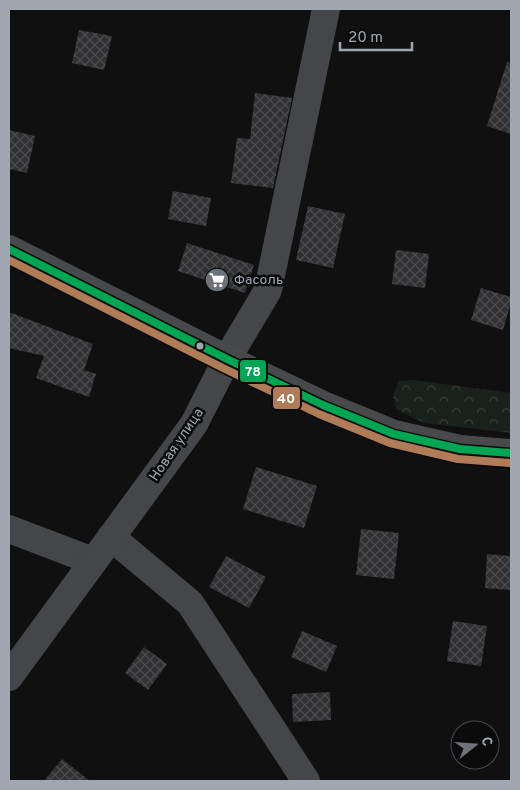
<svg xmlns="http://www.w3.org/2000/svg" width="520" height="790" viewBox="0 0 520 790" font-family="Overpass,sans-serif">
<defs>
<pattern id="forest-crowns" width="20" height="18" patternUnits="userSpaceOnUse" patternTransform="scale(1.25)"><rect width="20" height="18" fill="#1a201b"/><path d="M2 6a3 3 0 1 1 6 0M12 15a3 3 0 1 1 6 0" fill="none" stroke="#383e3a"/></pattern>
<pattern id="building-cross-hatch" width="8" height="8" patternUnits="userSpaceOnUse" patternTransform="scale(1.25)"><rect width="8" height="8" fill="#313133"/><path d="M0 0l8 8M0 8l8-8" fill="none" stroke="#4c4c4e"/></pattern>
</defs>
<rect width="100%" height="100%" fill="#101011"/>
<!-- forest -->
<polygon fill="url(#forest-crowns)" points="413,380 511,393 511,433 424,423 396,409 393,395 399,381"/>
<!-- building -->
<g fill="url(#building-cross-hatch)">
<polygon points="79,30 112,36 104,70 72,63"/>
<polygon points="507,62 511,63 511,134 487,126"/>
<polygon points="255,93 292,98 273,188 231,183 237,138 250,139"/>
<polygon points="9,130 35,136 27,173 9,169"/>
<polygon points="173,191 211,198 206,226 168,219"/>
<polygon points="308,206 345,214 333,268 296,260"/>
<polygon points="187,243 254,265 245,293 178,271"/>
<polygon points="396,250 429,254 425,288 392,284"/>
<polygon points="481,288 511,297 511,302 503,330 471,320"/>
<polygon points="9,312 93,344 84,370 96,374 89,397 36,378 44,356 9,348"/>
<polygon points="256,467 317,486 304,528 243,509"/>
<polygon points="361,529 399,533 394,579 356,575"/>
<polygon points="487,554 511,556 511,590 485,588"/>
<polygon points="226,556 266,577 249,608 209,587"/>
<polygon points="453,621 487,626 481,666 447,661"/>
<polygon points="302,631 337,646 326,672 291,657"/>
<polygon points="144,647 167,664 148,690 125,673"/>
<polygon points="330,692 331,720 293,722 292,694"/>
<polygon points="62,759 90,781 44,781"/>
</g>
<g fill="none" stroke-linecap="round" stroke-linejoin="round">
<!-- minor -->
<g stroke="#454649" stroke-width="28">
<polyline points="9,529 93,561"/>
<polyline points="111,537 190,603 306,781"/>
<polyline points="9,677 194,424 227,359 268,290 326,9"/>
</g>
<!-- major -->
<polyline stroke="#47494b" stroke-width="28" points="9,249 227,359 323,405 394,434 460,449 511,453"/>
<!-- bus-1 casing -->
<g stroke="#0b0b0c" stroke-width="11">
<polyline id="bus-1" points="9,249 227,359 323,405 394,434 460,449 511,453"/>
</g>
<!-- bus-2 casing -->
<g stroke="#0b0b0c" stroke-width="11">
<polyline id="bus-2" points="9,260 223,368 319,414 390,443 458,459 510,463"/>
</g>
<!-- bus-1 -->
<use href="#bus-1" stroke="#00a651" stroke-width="8"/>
<!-- bus-2 -->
<use href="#bus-2" stroke="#b07c57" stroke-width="8"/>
</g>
<!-- icons -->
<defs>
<g id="supermarket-disc" transform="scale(1.25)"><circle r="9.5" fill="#6e7279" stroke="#0b0b0c"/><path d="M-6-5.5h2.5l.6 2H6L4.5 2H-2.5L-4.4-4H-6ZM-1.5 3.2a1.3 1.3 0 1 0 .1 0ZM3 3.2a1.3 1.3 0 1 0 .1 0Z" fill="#fff"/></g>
</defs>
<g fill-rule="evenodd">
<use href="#supermarket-disc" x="217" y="280"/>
</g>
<!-- markers -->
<circle fill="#a1a7b1" stroke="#0b0b0c" stroke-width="2" cx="200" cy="346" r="4.5"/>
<g text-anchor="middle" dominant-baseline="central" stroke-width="5" stroke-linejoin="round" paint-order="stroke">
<!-- poi labels -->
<g font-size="14" fill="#a1a7b1" stroke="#0b0b0c" text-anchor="start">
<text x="234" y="280">Фасоль</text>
</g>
<!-- street labels -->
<g font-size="14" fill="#a1a7b1" stroke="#0b0b0c">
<text transform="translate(177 445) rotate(-56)">Новая улица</text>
</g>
</g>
<g stroke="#0b0b0c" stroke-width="2">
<rect x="239" y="359" width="28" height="24" rx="5" fill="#00a651"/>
<rect x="272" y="386" width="29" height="24" rx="5" fill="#b07c57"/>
</g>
<g font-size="14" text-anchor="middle" font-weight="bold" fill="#fff">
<text x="253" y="376">78</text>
<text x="286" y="403">40</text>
</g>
<!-- border -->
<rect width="520" height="790" fill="none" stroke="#a1a7b1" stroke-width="20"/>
<!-- north arrow -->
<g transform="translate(475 745) rotate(73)"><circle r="24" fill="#0b0b0c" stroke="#47494e"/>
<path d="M0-4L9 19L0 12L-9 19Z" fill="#6e7279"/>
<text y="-8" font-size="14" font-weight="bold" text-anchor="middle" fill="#a1a7b1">С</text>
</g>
<!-- scale -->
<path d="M340 42v8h72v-8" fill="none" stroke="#a1a7b1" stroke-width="2.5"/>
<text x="348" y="42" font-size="15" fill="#a1a7b1" stroke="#0b0b0c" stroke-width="4" paint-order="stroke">20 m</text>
</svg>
